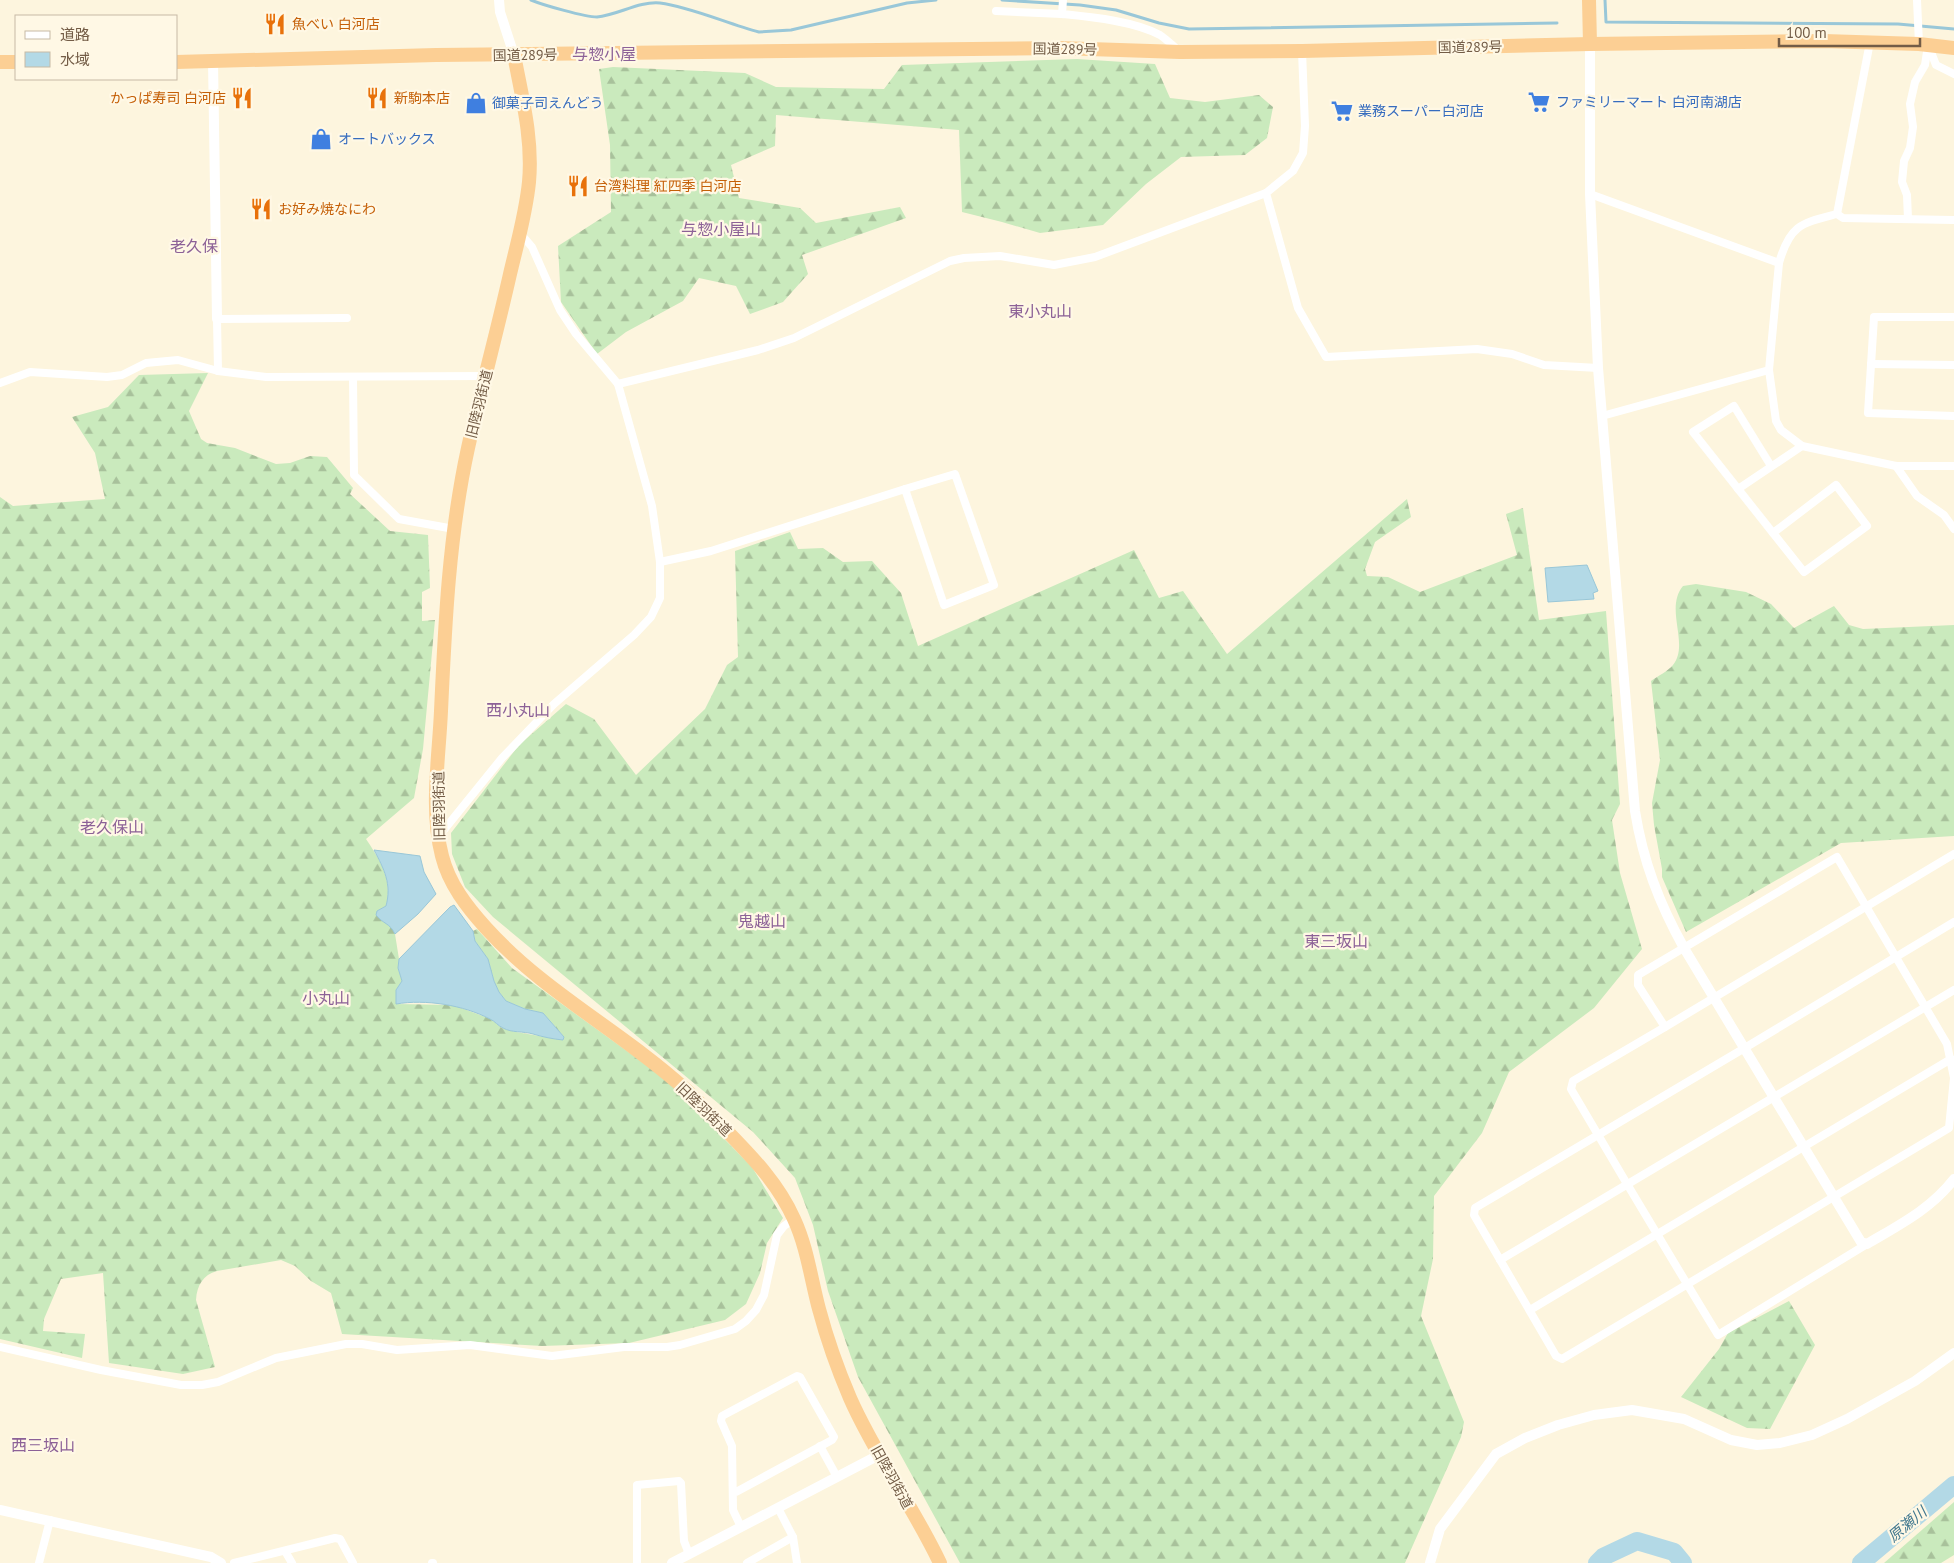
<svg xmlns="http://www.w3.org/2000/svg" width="1954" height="1563" viewBox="0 0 1954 1563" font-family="'PT Sans','Noto Sans JP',sans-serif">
<defs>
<pattern id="forest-firs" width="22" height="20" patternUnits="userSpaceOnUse" patternTransform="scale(1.25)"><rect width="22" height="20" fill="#caeabd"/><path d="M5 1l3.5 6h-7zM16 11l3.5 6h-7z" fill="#a8c19b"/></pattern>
</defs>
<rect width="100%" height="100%" fill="#fdf5de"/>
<!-- forest -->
<g fill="url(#forest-firs)">
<polygon points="1077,59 1155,64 1170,98 1205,102 1259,95 1273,107 1267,138 1245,155 1181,157 1146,184 1103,225 1040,233 1002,222 962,212 959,130 776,115 775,146 731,165 739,198 800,208 816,223 900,207 906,218 802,255 808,274 783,302 750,314 736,286 699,278 683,301 626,332 597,354 561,302 558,246 611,212 610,145 599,69 613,67 745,73 776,87 884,89 902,65"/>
<path d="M208,373L189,411L201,439L207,443L235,448L276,464L290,463L310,456L327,457L353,488L350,494L390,531L428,535L430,588L422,592V621L435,620L423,749L414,798L366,839C380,860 393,880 386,906L377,911L381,920L391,925L395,934L399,959L398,968L402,981L396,990V1004L453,1005L491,1019L502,1028L516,1032L563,1040L564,1037L543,1013L525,1009L506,1001L499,992L494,981L488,959L475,941L473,931L477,929L512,968L663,1077L752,1167L783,1218L767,1243L760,1273L746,1304L725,1320L629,1343L542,1346L342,1334L331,1293L311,1281L295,1266L281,1260L217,1271C203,1275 197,1285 196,1300L215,1367L183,1374L109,1363L103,1273L61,1279L44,1319L43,1331L85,1334L82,1358L0,1339V497L13,506L105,499L95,453L72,417L108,407L139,375Z"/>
<polygon points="1407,499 1411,517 1375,542 1365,569 1367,576 1388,577 1420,592 1517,555 1506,514 1523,508 1539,620 1606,611 1620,804 1612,820 1620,873 1642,949 1594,1008 1509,1072 1482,1133 1434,1196 1433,1259 1421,1316 1464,1422 1461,1437 1405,1563 960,1563 858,1377 828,1291 813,1225 795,1178 753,1132 493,917 465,887 452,854 451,833 519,745 566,704 594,719 636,775 705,709 727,665 738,657 735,551 790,532 798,549 823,548 843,562 872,561 901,593 918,646 1134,550 1159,598 1183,591 1227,654"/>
<path d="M1696,584L1746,592L1771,604L1794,628L1834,606L1849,625L1863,629L1954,625V836L1841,843L1686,932L1662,877V869L1654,825L1652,803L1660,760L1651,681C1658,676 1668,671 1673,665C1690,644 1664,609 1683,586Z"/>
<polygon points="1789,1301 1815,1345 1770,1429 1747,1428 1681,1397 1719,1349 1728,1333"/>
<polygon points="1954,1502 1954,1555 1941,1563 1884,1563"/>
</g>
<!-- water -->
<g fill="#b3d9e6" stroke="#99c7d8">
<polygon points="1587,565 1598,591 1593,593 1594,599 1548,602 1545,568"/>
<path d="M374,850L420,856L424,872L436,894L418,914L395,934C390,923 383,924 376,915L377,911L386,906C392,884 384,869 374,850Z"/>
<path d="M454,905L473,931L475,941L488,959L494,981L499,992L506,1001L525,1009L543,1013L564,1037L563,1040C553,1039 543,1037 533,1034C523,1031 512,1033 503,1028C498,1026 495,1021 490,1019C463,1005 426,999 396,1004V990L402,981L398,968L399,959L450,907Z"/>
</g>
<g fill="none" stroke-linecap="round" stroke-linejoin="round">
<!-- stream -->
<g stroke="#99c7d8" stroke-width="3">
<path d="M531,0C543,5 585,17 597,17C618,15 639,1 660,3C691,7 728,24 759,32L791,30L907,3L936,0"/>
<polyline points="1002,0 1080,5 1116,10 1159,23 1189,29 1557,23"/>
<polyline points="1605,0 1606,22 1898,24 1954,29"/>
</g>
<!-- river -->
<g stroke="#b3d9e6" stroke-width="18">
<polyline points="1597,1563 1603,1557 1637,1541 1674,1552 1683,1563"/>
<polyline points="1861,1563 1954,1485"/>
</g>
<!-- minor -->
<g stroke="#fff" stroke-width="8">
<path d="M1063,0L1062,14C1091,17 1134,21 1160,35C1166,39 1172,45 1178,50"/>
<polyline points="1917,0 1919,44"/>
<polyline points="996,11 1062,14"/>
<polyline points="1929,47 1936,65 1954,74"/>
<polyline points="1266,193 1298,308 1326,357 1477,349 1512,354 1544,365 1598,368"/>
<polyline points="1590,194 1779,263"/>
<polyline points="1837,214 1870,42"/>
<polyline points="1908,219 1907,195 1902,182 1904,161 1910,148 1913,127 1910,104 1915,82 1925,65 1928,45"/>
<path d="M1954,220L1843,218L1837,214C1802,223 1790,224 1779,263L1769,370L1776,421L1781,430L1802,446L1896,466H1954"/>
<polyline points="1954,317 1874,317 1868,413 1954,416"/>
<polyline points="1871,364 1954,365"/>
<polyline points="218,371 217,319 347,318"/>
<polyline points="353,377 354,475 399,519 454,529"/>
<polyline points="0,383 30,372 107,377 122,375 146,363 178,360 218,371 266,377 487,376"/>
<polyline points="618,384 758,350 794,338 950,261 964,258 1000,256 1054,265 1095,257 1266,193 1293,171 1303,153 1305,126 1302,51"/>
<polyline points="1602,416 1769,370"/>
<polyline points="1771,466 1734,406 1693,432 1773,533"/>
<polyline points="1896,466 1917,496 1944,515 1954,529"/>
<polygon points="955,474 994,585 944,605 905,489"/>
<polygon points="1836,485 1867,526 1804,572 1773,533"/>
<polyline points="1738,489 1802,446"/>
<polyline points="660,562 711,551 905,489"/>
<polyline points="439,836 502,758 554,704 634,635 651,617 660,598 660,562 652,506 618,384 576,334 560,310 532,247 520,233"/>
<polyline points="1665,1027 1954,854"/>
<path d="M1867,1244L1718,1335C1668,1253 1619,1171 1571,1089L1573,1081L1665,1027L1638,985V975L1837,857L1947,1044L1954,1078L1949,1128L1562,1359L1556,1356L1474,1215L1475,1208C1564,1155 1654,1102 1743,1049C1813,1007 1883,964 1954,922"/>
<polyline points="1500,1260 1954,990"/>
<polyline points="1530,1310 1951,1059"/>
<polyline points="0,1347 101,1370 181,1385 202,1385 218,1382 276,1358 346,1344 362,1344 397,1350 470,1345 552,1356 624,1347 667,1347 680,1345 735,1329 746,1321 756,1310 764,1295 777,1235 784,1226 794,1219"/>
<polyline points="820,1446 837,1477"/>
<polyline points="733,1491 736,1492 832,1440 834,1437 800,1377 797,1376 722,1416 721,1421 732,1446 733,1510 741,1527"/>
<polyline points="778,1508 793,1537 797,1563"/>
<polyline points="285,1551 292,1563"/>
<polyline points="39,1563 50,1520"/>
<polyline points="234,1563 335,1538 340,1539 353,1563"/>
<polyline points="432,1563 433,1563"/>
<polyline points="637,1563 637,1485 679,1481 681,1483 684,1541 689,1554"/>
<polyline points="747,1563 793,1537"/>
</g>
<!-- tertiary -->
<g stroke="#fff" stroke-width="10">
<polyline points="499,0 500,12 514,55"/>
<path d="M1590,44V194L1598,368L1635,811C1643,861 1659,903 1684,948L1861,1242L1867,1244C1899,1225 1931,1209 1954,1179"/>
<polyline points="213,60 217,319"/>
<polyline points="0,1510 211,1557 221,1563"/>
<polyline points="672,1563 879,1455"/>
<polyline points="1430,1563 1440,1529 1496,1454 1525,1438 1558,1425 1594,1415 1632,1410 1684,1419 1731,1440 1757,1445 1780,1443 1812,1435 1847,1419 1915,1381 1954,1353"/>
</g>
<!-- trunk -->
<g stroke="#fccf94" stroke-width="14">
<polyline points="1589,0 1590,44"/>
<path d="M514,55C522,97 533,139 529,182C526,213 517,244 510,274C497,332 481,390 468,448C449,535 445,623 441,711C439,758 430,810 442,856C449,884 467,907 486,928C545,993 621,1031 685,1089C697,1100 709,1113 721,1125C749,1154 777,1181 794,1219C807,1247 811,1279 819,1309C827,1339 838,1370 850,1398C875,1455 913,1506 940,1563"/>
<polyline points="0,62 16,62"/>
<polyline points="176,62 436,55 1059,48 1180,52 1302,51 1590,44 1824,41 1919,44 1954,48"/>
</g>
</g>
<!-- icons -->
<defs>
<g id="restaurant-bare" transform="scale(1.725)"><path d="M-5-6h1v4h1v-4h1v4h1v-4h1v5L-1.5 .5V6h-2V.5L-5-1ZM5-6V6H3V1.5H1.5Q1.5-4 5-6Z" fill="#e8710a" stroke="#fff8e5" stroke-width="2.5" paint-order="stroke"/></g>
<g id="supermarket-bare" transform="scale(1.725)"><path d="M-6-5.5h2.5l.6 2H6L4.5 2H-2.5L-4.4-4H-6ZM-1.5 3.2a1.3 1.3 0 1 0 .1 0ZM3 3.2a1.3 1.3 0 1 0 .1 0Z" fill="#3f7fe0" stroke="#fff8e5" stroke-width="2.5" paint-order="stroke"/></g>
<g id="shop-bare" transform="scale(1.725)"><path d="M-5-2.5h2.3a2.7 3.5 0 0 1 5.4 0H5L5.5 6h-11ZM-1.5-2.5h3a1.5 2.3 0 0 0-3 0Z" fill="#3f7fe0" stroke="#fff8e5" stroke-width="2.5" paint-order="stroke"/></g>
</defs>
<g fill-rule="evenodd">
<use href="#restaurant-bare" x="275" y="24"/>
<use href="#restaurant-bare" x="242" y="98"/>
<use href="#restaurant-bare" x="377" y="98"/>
<use href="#supermarket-bare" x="1539" y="102"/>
<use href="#shop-bare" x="476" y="103"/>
<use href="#supermarket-bare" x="1342" y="111"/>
<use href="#shop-bare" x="321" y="139"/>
<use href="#restaurant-bare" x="578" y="186"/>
<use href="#restaurant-bare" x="261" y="209"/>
</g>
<g text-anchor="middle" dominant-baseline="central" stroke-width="4.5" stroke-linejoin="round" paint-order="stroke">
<!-- food labels -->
<g font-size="14" fill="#c56008" stroke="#fff8e5" text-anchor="start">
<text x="292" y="24">魚べい 白河店</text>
<text x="226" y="98" text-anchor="end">かっぱ寿司 白河店</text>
<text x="394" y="98">新駒本店</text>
<text x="594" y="186">台湾料理 紅四季 白河店</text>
<text x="278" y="209">お好み焼なにわ</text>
</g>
<!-- street labels -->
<g font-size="14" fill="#735c46" stroke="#fff8e5">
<text transform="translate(1470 47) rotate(-1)">国道289号</text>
<text transform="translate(1065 49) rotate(1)">国道289号</text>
<text transform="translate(525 55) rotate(-1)">国道289号</text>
<text transform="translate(479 404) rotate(-76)">旧陸羽街道</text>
<text transform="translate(439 806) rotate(-91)">旧陸羽街道</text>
<text transform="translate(704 1109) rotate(44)">旧陸羽街道</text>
<text transform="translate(892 1477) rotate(61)">旧陸羽街道</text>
</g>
<!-- shop labels -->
<g font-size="14" fill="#366cbe" stroke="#fff8e5" text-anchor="start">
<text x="1556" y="102">ファミリーマート 白河南湖店</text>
<text x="492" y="103">御菓子司えんどう</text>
<text x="1358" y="111">業務スーパー白河店</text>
<text x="338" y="139">オートバックス</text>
</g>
<!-- water labels -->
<g font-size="15" font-style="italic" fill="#42788f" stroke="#fff8e5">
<text transform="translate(1907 1524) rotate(-40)">原瀬川</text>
</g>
<!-- quarter labels -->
<g font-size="16" fill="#8c6197" stroke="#fff8e5">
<text x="604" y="54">与惣小屋</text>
<text x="721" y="229">与惣小屋山</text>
<text x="194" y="246">老久保</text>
<text x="1040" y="311">東小丸山</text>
<text x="518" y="710">西小丸山</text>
<text x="112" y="827">老久保山</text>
<text x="762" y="921">鬼越山</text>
<text x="1336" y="941">東三坂山</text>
<text x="326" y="998">小丸山</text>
<text x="43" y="1445">西三坂山</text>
</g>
</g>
<!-- legend -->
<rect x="15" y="15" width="162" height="65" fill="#fff8e5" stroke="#c7baa5"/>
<rect x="25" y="31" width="25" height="8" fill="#ffffff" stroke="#c7baa5"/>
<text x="60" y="40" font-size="15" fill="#735c46">道路</text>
<rect x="25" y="52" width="25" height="15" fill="#b3d9e6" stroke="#c7baa5"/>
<text x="60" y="65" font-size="15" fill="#735c46">水域</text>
<!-- scale -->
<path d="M1779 38v8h141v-8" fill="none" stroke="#735c46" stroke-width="2.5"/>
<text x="1786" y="38" font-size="15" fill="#735c46" stroke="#fff8e5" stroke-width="4" paint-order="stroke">100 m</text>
</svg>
